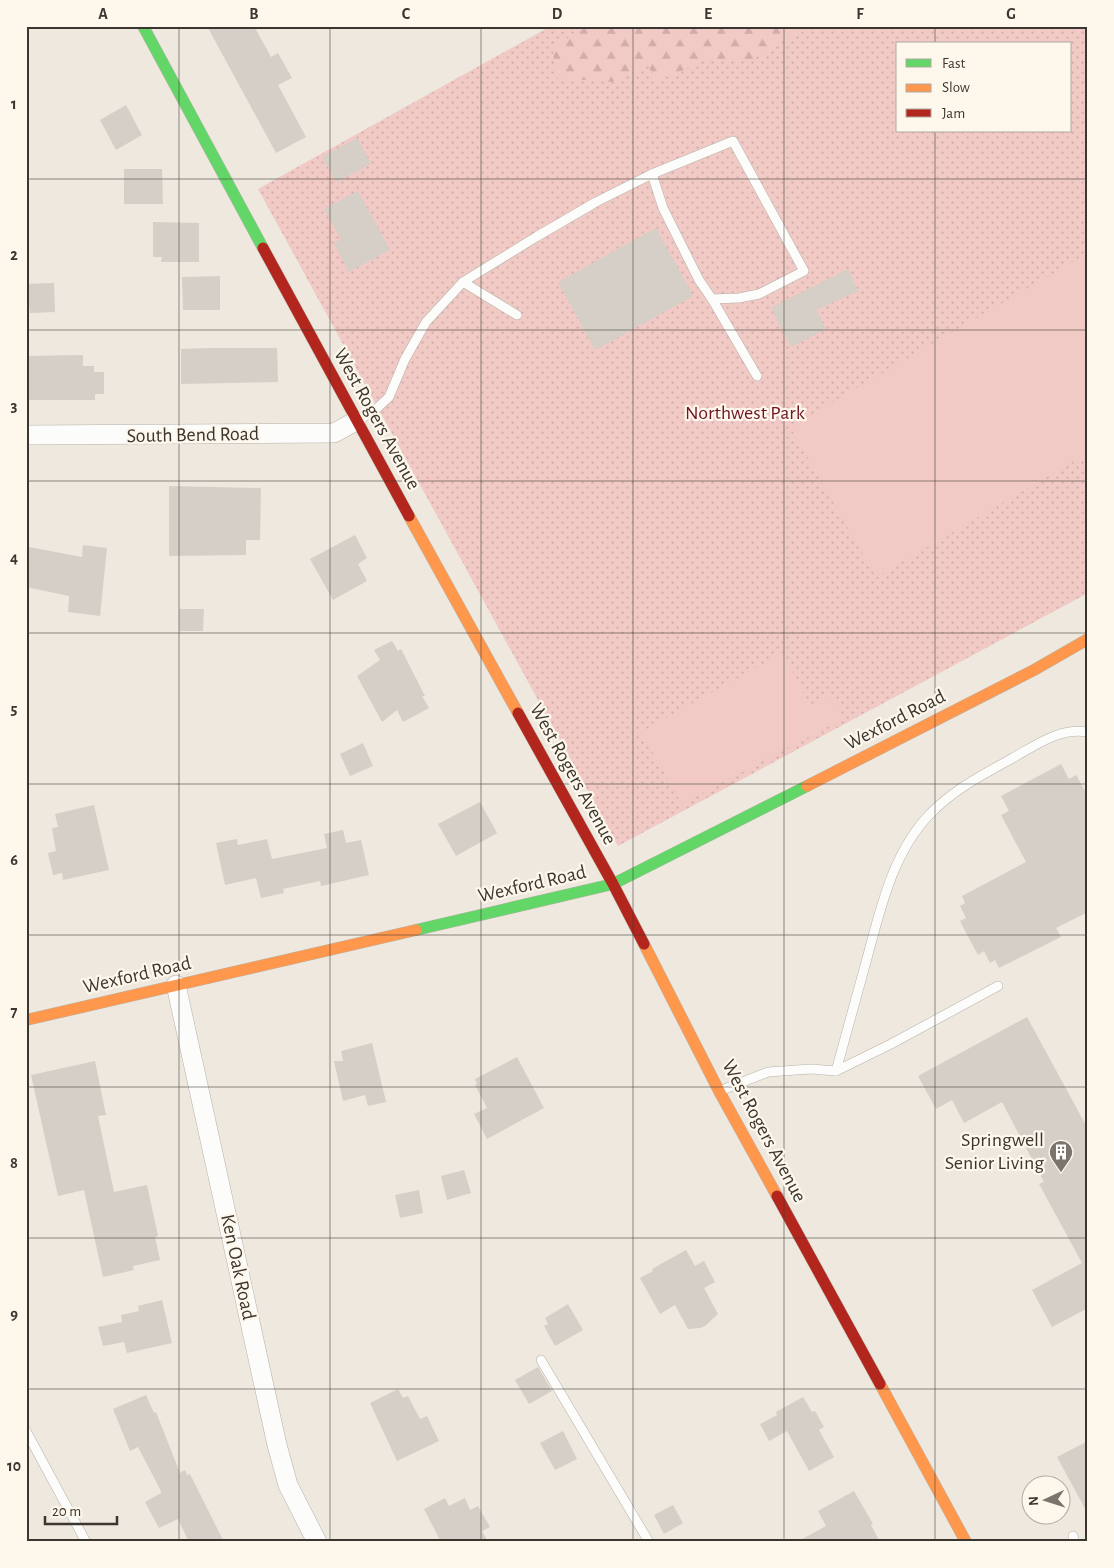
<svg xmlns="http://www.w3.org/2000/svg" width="1114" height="1568" viewBox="0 0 1114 1568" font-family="'Alegreya Sans',sans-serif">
<defs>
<pattern id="grass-dots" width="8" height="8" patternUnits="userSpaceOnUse" patternTransform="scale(1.25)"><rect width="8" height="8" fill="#f1c9c5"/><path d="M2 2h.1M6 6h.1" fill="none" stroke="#d0adaa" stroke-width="1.8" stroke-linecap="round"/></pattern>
<pattern id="forest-firs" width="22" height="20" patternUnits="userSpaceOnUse" patternTransform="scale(1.25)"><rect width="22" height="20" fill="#f1c9c5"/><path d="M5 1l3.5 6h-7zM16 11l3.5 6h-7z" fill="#d0adaa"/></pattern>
</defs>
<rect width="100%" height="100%" fill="#eee8de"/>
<!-- grass -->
<path fill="url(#grass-dots)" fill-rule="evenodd" d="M551,26H1088V593L618,846L258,189ZM898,44H1070V131H898Z"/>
<!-- forest -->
<polygon fill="url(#forest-firs)" points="588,26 804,26 797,33 752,60 705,60 657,82 648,66 612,82 557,78 552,47"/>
<!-- garden -->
<g fill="#f1c9c5">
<polygon points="1088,253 1088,453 876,577 790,427"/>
<polygon points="783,653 810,705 832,694 844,718 682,804 641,732"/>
</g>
<!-- building -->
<g fill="#d5cfc8">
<polygon points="207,26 254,26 271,57 278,53 292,78 278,85 306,137 276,153"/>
<polygon points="126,105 142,135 116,150 100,120"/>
<polygon points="357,138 371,164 336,182 322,157"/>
<polygon points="124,169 162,169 163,204 124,204"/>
<polygon points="358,191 390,250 349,272 334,243 341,239 324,209"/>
<polygon points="153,222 199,223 199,262 161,262 162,257 153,257"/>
<polygon points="656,228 693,296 595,350 558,282"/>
<polygon points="848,269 858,291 816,310 826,329 791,347 771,308"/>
<polygon points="220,276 220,310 183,310 182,277"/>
<polygon points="54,283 55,312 30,313 29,304 26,304 26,284"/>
<polygon points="209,348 277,348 278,382 181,384 181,349"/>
<polygon points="83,355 83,366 94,366 94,372 104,372 104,394 95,394 95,400 26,400 26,356"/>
<polygon points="169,486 261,488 260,540 246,540 246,555 169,556"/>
<polygon points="355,535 367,558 358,564 367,581 333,600 310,559"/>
<polygon points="83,545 107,548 100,616 68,612 69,596 26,587 26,557 29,547 82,557"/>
<polygon points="179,609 204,609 203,631 179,631"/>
<polygon points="392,641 398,651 401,649 425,696 422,696 429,708 403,722 397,710 382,722 357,676 380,660 374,650"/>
<polygon points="363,743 373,766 350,776 340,754"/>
<polygon points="1061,764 1069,779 1076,775 1088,796 1088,912 1056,928 1061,937 999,968 995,960 990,963 984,951 978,955 965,931 960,921 966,918 960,906 965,903 962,896 1026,862 1001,815 1009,811 1001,796"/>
<polygon points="480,802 497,833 456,856 438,824"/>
<polygon points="94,805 109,870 63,880 62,873 53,875 48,853 56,851 52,828 58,827 55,814"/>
<polygon points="343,830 346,843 361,840 369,875 321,886 320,881 283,889 284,893 261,898 256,878 225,885 216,843 237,839 238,845 267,839 272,859 327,848 324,834"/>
<polygon points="1027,1017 1088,1129 1088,1308 1052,1327 1032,1290 1082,1263 1039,1184 1044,1182 1002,1102 964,1123 952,1100 936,1109 918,1076"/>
<polygon points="372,1043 386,1102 368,1106 365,1095 343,1101 334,1061 343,1061 341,1051"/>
<polygon points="517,1057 544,1108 487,1139 474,1114 487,1108 475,1085 477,1084 475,1079"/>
<polygon points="95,1061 106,1115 98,1116 114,1192 147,1185 158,1236 155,1237 160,1260 133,1266 134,1270 103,1277 84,1190 58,1196 31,1075"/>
<polygon points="464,1170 471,1193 447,1200 441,1176"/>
<polygon points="419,1190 423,1213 400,1218 395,1195"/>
<polygon points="686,1250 695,1266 704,1261 715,1282 704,1288 718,1314 705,1326 700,1328 688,1329 675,1305 660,1314 640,1278 653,1271 652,1269"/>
<polygon points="162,1300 172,1343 127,1353 124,1342 103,1346 98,1327 122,1322 121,1315 139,1311 138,1306"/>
<polygon points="568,1304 583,1330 555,1346 544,1326 548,1324 545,1318"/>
<polygon points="538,1367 552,1391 529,1404 515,1380"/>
<polygon points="398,1389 403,1398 408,1396 420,1419 427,1416 439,1441 397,1461 370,1403"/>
<polygon points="146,1395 154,1413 156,1412 180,1473 185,1470 187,1475 190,1474 224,1542 189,1542 178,1519 159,1528 145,1502 161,1493 161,1491 138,1447 130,1451 113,1409"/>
<polygon points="803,1397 812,1412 815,1411 824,1427 819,1430 834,1457 809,1471 787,1431 769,1441 760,1424 777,1415 776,1412"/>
<polygon points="563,1431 577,1459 555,1470 540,1443"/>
<polygon points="1088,1441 1088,1514 1057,1457"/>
<polygon points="854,1491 873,1524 871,1525 880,1542 797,1542 826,1526 818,1511"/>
<polygon points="445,1498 449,1506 465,1498 470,1510 478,1506 490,1527 482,1531 488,1542 441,1542 424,1509"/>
<polygon points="673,1505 683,1523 664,1534 654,1515"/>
</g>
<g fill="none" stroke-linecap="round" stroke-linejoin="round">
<!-- lane casing -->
<g stroke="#b7b2aa" stroke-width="10">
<g id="lane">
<polyline points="652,174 663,208 699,280 712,299 757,376"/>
<polyline points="463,282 517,315"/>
<polyline points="359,420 374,411 389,397 405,359 426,322 463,282 536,237 596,202 652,174 733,141 804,271 759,294 739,298 712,299"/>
<path d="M836,1071C846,1035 856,998 866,962C880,911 892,853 930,814C953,790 982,775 1011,759C1035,746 1059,727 1088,732"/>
<polyline points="722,1090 768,1072 811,1069 836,1071 891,1044 998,986"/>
<polyline points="541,1360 649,1542"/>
<polyline points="26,1431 86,1542"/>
<polyline points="1073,1536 1075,1542"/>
</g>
</g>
<!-- street casing -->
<g stroke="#b7b2aa" stroke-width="20">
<g id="street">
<polyline points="26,435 334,433 356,421"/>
<polyline points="176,985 277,1445 288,1485 317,1542"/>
</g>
</g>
<!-- fast casing -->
<g stroke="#b7b2aa" stroke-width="12">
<g id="fast">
<polyline points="143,26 263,248"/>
<polyline points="416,930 613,884 807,786"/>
</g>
</g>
<!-- slow casing -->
<g stroke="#b7b2aa" stroke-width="12">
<g id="slow">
<polyline points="409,516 518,713"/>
<polyline points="807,786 1034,670 1088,639"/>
<polyline points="644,944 719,1091 777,1196"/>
<polyline points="26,1020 416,930"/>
<polyline points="880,1384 966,1542"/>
</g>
</g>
<!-- jam casing -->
<g stroke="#b7b2aa" stroke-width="12">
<g id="jam">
<polyline points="263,248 409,516"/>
<polyline points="518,713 613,884 644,944"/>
<polyline points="777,1196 880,1384"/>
</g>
</g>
<!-- lane -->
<use href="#lane" stroke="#fcfcfa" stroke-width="9"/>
<!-- street -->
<use href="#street" stroke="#fcfcfa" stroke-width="19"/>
<!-- fast -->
<use href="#fast" stroke="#63d668" stroke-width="11"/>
<!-- slow -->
<use href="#slow" stroke="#ff974d" stroke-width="11"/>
<!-- jam -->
<use href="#jam" stroke="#b3261e" stroke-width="11"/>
</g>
<!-- grid -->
<path fill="none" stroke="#3b3630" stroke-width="1" stroke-opacity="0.55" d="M179,26V1542M330,26V1542M481,26V1542M633,26V1542M784,26V1542M935,26V44M935,131V1542M26,179H1088M26,330H1088M26,481H1088M26,633H1088M26,784H1088M26,935H1088M26,1087H1088M26,1238H1088M26,1389H1088"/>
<!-- icons -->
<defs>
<g id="building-pin" transform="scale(1.25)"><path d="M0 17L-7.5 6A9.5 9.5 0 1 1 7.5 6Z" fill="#7a746d" stroke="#fdf7ec"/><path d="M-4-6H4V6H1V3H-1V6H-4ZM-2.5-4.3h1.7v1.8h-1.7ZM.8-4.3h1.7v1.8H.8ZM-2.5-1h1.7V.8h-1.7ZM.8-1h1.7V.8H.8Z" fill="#fff"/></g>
</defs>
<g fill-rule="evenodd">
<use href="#building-pin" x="1061" y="1152"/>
</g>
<g text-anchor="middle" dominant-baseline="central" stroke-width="4.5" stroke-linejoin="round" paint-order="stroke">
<!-- park labels -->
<g font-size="20" fill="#711523" stroke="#fdf7ec">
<text x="745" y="413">Northwest Park</text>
</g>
<!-- street labels -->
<g font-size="20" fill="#3b3630" stroke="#fdf7ec">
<text transform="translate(377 419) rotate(61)">West Rogers Avenue</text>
<text transform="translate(193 435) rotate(-1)">South Bend Road</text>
<text transform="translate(895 720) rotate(-27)">Wexford Road</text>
<text transform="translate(573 774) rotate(61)">West Rogers Avenue</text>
<text transform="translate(532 884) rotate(-13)">Wexford Road</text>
<text transform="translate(137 975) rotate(-13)">Wexford Road</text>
<text transform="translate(764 1131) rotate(62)">West Rogers Avenue</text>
<text transform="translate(238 1267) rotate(78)">Ken Oak Road</text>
</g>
<!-- poi labels -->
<g font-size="20" fill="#3b3630" stroke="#fdf7ec" text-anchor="end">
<text x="1044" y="1140">Springwell<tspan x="1044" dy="23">Senior Living</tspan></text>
</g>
</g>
<!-- border -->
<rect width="1114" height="1568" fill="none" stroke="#fdf7ec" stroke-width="55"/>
<!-- legend -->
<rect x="896" y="42" width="175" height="90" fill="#fdf7ec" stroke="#afaaa1"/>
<rect x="906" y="59" width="25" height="8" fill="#63d668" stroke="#afaaa1"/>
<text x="942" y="68" font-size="15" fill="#3b3630">Fast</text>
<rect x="906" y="84" width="25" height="8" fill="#ff974d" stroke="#afaaa1"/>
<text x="942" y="92" font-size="15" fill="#3b3630">Slow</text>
<rect x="906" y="109" width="25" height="8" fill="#b3261e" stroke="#afaaa1"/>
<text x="942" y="118" font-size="15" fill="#3b3630">Jam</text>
<!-- north arrow -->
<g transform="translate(1046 1500) rotate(266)"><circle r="24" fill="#fdf7ec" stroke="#afaaa1"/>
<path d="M0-4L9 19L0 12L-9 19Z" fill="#7a746d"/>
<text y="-8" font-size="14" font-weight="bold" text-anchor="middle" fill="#3b3630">N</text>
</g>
<!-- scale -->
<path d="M45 1516v8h72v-8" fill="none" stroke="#3b3630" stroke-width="2.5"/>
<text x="52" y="1516" font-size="15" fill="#3b3630" stroke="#fdf7ec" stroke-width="4" paint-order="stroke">20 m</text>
<rect x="28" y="28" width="1058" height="1512" fill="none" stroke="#3b3630" stroke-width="2"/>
<g font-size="16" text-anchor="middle" font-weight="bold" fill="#3b3630">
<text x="103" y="19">A</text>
<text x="254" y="19">B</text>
<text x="406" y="19">C</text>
<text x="557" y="19">D</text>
<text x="708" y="19">E</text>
<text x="860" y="19">F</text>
<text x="1011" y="19">G</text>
<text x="14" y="109">1</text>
<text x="14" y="260">2</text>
<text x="14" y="411">3</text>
<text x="14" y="563">4</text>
<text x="14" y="714">5</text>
<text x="14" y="865">6</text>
<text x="14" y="1017">7</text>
<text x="14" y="1168">8</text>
<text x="14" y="1319">9</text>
<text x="14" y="1471">10</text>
</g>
</svg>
